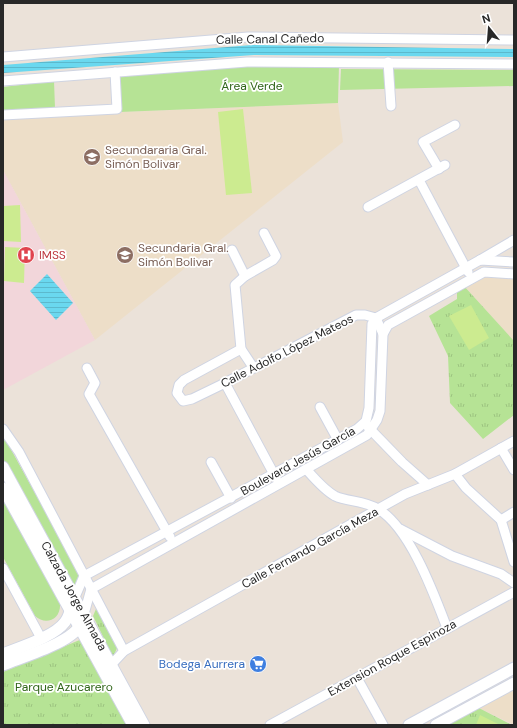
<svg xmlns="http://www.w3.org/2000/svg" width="517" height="728" viewBox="0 0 517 728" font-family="'DM Sans',sans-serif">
<defs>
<pattern id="grass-tufts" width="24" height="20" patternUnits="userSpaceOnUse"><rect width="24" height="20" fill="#b6e395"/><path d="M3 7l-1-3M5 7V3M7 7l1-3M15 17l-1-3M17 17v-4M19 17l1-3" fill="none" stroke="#9cc380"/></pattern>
<pattern id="water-rules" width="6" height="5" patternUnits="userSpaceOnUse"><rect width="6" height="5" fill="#6ad8ef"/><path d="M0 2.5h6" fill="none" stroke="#5cb9cd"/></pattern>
</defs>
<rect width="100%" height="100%" fill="#ebe2d9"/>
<!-- education -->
<g fill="#eddec8">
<polygon points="338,103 343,142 95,340 3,170 3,117"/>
<polygon points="488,276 514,276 514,341 464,286"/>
<polygon points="514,689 514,725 477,707"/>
</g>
<!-- medical -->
<polygon fill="#f2d6da" points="3,170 95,340 3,390"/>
<!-- grass -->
<g fill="url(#grass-tufts)">
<polygon points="464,286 514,341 514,415 483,439 450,403 448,356 429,316 457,299 457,291"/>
<polygon points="96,609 118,646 113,657 93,616"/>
<polygon points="82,639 128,725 3,725 3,672"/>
<polygon points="477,707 512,725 444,725"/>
</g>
<!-- garden -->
<g fill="#b6e395">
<polygon points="339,65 338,103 120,112 118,77 247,66"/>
<polygon points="341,69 514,70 514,86 340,90"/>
<polygon points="54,81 55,108 3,111 3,87"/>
<polygon points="3,435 77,569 81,579 77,586 73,584 3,463"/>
<path d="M3,496L60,604C61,619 46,626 35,616L3,557Z"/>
</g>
<!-- pitch -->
<g fill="#cceb90">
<polygon points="243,109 252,193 226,195 218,112"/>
<polygon points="20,205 21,242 3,241 3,206"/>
<polygon points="5,247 25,248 24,283 4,281"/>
<polygon points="471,305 489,338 469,350 449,316"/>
<polygon points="480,715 500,725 476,725"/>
</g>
<!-- water -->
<g fill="url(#water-rules)">
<polygon points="252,45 514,49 514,57 254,55 3,73 3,65"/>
<polygon points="47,274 73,303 56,320 30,291"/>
</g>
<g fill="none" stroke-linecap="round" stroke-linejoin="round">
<!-- minor casing -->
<g stroke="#cfd4e2" stroke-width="11">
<g id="minor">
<polyline points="3,57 248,37 514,40"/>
<polyline points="388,62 391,106"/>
<polyline points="3,81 247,62 514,64"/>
<polyline points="3,115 117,109 115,72"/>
<polyline points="439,169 423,142 455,125"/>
<polyline points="419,180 468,272"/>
<polyline points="368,207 445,165"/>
<polyline points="232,250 245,276"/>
<polyline points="480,260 514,240"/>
<polyline points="241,349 184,380 179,385 177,393 183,401 192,399 225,383 356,315 365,315 376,318 383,334"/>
<polyline points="253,367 241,349 235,285 245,276 273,260 276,256 264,233"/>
<polyline points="87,368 95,383 89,394 170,537"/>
<polyline points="225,383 276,478"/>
<polyline points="320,407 338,440"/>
<polyline points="368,427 402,462 428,485"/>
<polyline points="3,429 19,452 124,651"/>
<polyline points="501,448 514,470"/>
<polyline points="211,462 231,498"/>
<path d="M306,469C314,478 324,490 335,496C348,502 364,500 378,509C410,528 434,594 447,628"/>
<polyline points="455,474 466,488 501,520 514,562"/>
<polyline points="501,520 514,512"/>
<polyline points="400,529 452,556 501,574 514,583"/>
<polyline points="3,568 41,638"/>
<polyline points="75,597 84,576 357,429 366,421 369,408 372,324 376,318 480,260 514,262"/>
<polyline points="84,614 91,589 367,435 377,420 380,411 383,334 388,325 484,272 514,274"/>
<polyline points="111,665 124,651 405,494 455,474 514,441"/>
<polyline points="357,678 383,725"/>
<polyline points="270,725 514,592"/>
</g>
</g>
<!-- tertiary casing -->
<g stroke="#cfd4e2" stroke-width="13">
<g id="tertiary">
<polyline points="3,467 144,725"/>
<polyline points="3,488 133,725"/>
<path d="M3,654C20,647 54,637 65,622C68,618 70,612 71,607"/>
<path d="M3,665C22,657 75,642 81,623"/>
<polyline points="409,725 514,668"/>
<polyline points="436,725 514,683"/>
</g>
</g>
<!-- minor -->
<use href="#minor" stroke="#fff" stroke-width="9"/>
<!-- tertiary -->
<use href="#tertiary" stroke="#fff" stroke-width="11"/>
</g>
<!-- icons -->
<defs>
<g id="school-disc" transform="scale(0.9)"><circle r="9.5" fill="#8d6e63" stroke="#fff"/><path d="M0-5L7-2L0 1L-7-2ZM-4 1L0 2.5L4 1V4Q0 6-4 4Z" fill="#fff"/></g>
<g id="hospital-disc" transform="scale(0.9)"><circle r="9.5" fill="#e0444e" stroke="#fff"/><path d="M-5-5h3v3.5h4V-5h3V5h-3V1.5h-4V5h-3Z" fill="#fff"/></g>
<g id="supermarket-disc" transform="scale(0.9)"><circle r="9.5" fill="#3f7fe0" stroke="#fff"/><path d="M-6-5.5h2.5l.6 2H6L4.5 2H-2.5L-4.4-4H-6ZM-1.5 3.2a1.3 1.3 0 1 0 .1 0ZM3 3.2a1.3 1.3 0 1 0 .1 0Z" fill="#fff"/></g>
</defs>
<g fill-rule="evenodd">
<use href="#school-disc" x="92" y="157"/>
<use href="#hospital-disc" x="26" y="255"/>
<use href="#school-disc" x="125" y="255"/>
<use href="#supermarket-disc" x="258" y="664"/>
</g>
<g text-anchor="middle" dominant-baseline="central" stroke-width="3.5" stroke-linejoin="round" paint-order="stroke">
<!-- street labels -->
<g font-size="12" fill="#282828" stroke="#fff">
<text transform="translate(270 39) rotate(-1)">Calle Canal Cañedo</text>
<text transform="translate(287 351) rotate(-27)">Calle Adolfo López Mateos</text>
<text transform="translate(298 461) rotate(-29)">Boulevard Jesús García</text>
<text transform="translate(310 548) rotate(-29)">Calle Fernando García Meza</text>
<text transform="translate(74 596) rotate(61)">Calzada Jorge Almada</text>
<text transform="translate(392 658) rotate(-29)">Extension Roque Espinoza</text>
</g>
<!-- park labels -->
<g font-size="12" fill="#2f6518" stroke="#fff">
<text x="252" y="86">Área Verde</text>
<text x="64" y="687">Parque Azucarero</text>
</g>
<!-- education labels -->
<g font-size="12" fill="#785e54" stroke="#fff" text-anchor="start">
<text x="105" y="150">Secundararia Gral.<tspan x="105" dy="14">Simón Bolivar</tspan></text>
<text x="138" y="248">Secundaria Gral.<tspan x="138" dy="14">Simón Bolivar</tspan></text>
</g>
<!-- health labels -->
<g font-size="12" fill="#be3a42" stroke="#fff" text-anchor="start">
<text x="39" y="255">IMSS</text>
</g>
<!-- shop labels -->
<g font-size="12" fill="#366cbe" stroke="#fff" text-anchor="end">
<text x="245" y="664">Bodega Aurrera</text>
</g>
</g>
<!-- border -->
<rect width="517" height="728" fill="none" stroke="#282828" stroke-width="8"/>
<!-- north arrow -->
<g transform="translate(489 28) rotate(343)" stroke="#ffffff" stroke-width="3" paint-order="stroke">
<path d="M0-3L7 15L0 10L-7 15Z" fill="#282828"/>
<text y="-6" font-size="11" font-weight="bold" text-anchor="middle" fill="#282828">N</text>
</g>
</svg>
